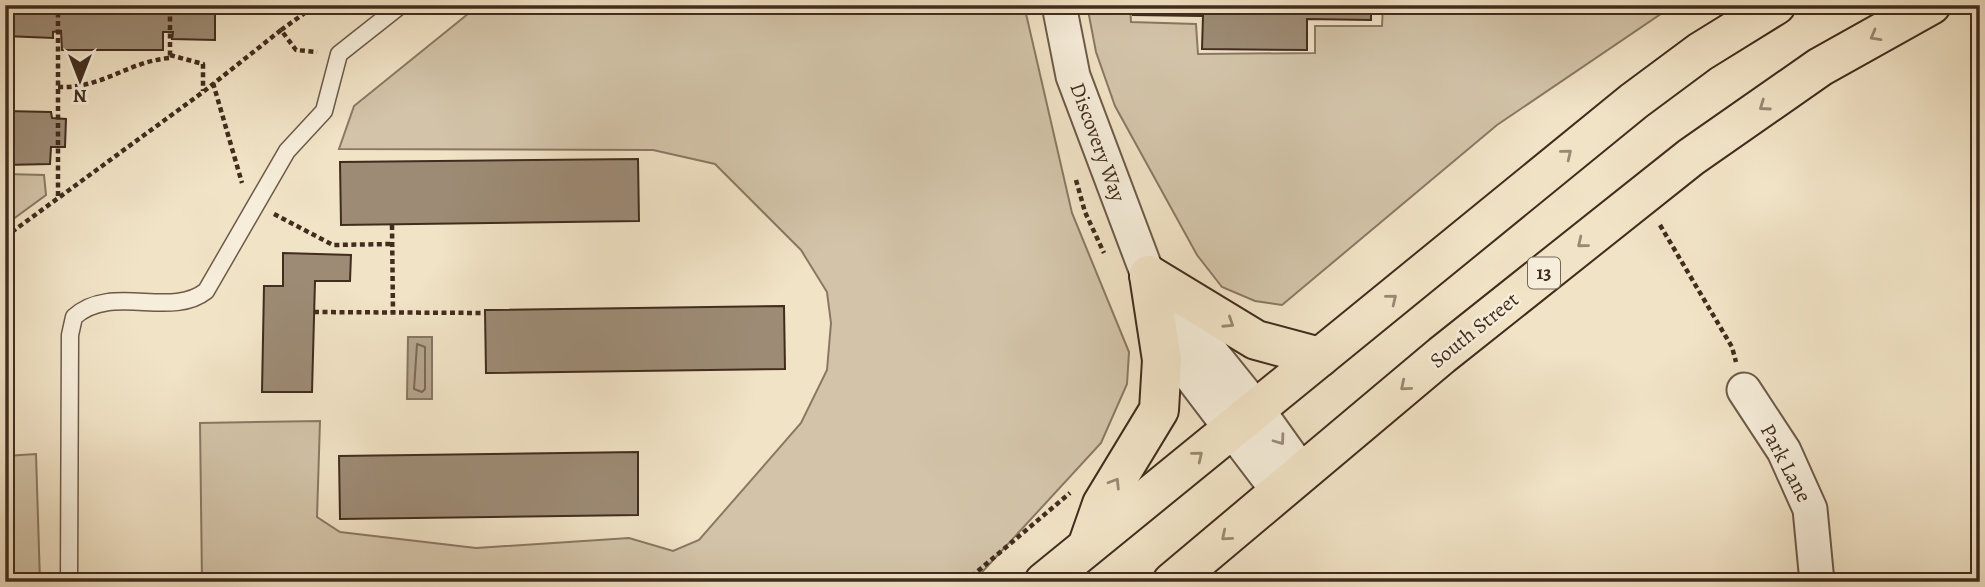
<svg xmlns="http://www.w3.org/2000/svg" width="1985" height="587" viewBox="0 0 1985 587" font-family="Alegreya,serif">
<rect width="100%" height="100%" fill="#f1e3c6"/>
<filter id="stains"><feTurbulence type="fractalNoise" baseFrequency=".00286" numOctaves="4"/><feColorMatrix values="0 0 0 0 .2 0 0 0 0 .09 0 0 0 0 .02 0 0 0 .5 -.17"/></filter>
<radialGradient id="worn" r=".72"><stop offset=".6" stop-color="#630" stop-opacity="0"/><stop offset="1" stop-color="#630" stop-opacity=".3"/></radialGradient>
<!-- green -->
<g fill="#d3c4a9" stroke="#8a7864" stroke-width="2">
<polygon points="479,5 1024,5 1072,213 1129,352 1127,384 1101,443 973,582 202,582 200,423 320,421 317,517 340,532 476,548 629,538 673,551 699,540 801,423 827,370 831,323 827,292 801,250 715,164 653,150 339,149 354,106"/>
<polygon points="1087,5 1130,5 1131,22 1196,24 1198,54 1315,53 1315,26 1382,26 1383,5 1674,5 1497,125 1282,305 1255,301 1222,287 1197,255 1115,106 1096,52"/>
<polygon points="5,174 44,175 46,195 5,225"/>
<polygon points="36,454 40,582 5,582 5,456"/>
</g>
<!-- water -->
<polygon fill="#b5a58d" stroke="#877561" stroke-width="2" points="408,337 432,337 432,399 407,399"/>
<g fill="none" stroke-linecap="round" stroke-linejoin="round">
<!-- shore -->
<polygon stroke="#7b6856" stroke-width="2" points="417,344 425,347 425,389 422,392 414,389"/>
</g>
<!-- building -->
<g fill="#9d8b75" stroke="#412c1e" stroke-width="2">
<polygon points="5,5 215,5 215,40 172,39 173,32 163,32 163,50 62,50 61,31 53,32 53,38 5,36"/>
<polygon points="1134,5 1371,5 1371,20 1307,19 1307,50 1202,49 1203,16 1133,15"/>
<polygon points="5,111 51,112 52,118 66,119 65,147 51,147 50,164 5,165"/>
<polygon points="638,159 639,221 341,225 340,162"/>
<polygon points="283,253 351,255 350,281 315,281 312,392 262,392 264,286 283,286"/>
<polygon points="784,306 785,369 486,373 485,310"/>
<polygon points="638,452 638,515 340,519 339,456"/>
</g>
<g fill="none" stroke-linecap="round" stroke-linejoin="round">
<!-- service casing -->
<g stroke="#6d5a48" stroke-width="19">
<path id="service" d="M69,582L70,335L74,317C111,283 171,319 206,291L287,151L324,111L339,54L401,5"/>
</g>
<!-- minor casing -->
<g stroke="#6d5a48" stroke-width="37">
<g id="minor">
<polyline points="1059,5 1073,76 1181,363 1279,492"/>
<polyline points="1166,296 1257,409 1302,472"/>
<polyline points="1744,390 1784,451 1810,509 1817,582"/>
</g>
</g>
<!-- trunk casing -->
<g stroke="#412c1e" stroke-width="42">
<g id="trunk">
<polyline points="1149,275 1256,340 1320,357"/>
<polyline points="1088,544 1102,504 1159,410 1162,360 1149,275"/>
<polyline points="1044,582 1634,101 1700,52 1776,5"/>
<polyline points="1172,582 1442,355 1691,157 1820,67 1931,5"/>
</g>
</g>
<!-- path -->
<g stroke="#412c1e" stroke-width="4.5" stroke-dasharray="5 3.5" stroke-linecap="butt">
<polyline points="281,30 316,5"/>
<polyline points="170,55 203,64 203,91"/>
<polyline points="213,83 242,183"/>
<path d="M58,87C102,89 129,61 170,58V5"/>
<polyline points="1076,180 1085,212 1104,253"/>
<polyline points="58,196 58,5"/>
<polyline points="274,214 333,245 392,244"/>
<polyline points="392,225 393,313"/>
<polyline points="1660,225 1732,347 1736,362"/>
<polyline points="5,237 203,92 281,30 296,50 317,52"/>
<polyline points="314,312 485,313"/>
<polyline points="965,582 1070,493"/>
</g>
<!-- service -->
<use href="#service" stroke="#f6edda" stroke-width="16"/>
<!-- minor -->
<use href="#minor" stroke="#f6edda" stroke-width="33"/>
<!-- trunk -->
<use href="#trunk" stroke="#f1e3c6" stroke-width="38"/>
</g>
<!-- one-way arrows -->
<defs><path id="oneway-chevron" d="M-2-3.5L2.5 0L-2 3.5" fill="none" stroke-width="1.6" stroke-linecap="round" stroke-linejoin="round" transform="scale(1.75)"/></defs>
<g stroke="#998872">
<use href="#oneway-chevron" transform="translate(1875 36) rotate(151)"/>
<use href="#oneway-chevron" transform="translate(1764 106) rotate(145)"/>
<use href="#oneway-chevron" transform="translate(1567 154) rotate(-39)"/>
<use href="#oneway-chevron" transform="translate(1582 243) rotate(141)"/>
<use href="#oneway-chevron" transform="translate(1392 299) rotate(-39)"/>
<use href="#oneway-chevron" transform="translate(1229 323) rotate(33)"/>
<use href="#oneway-chevron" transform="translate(1405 386) rotate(140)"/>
<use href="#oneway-chevron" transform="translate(1198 456) rotate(-39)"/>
<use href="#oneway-chevron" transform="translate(1115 483) rotate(-58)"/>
<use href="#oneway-chevron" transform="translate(1226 536) rotate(140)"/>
</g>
<use stroke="#9c8c7c" href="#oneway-chevron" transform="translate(1280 440) rotate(54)"/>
<g text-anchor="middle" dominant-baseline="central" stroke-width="5" stroke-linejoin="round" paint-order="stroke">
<!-- shield labels -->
<rect fill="#f6edda" stroke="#776656" stroke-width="2" x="1528" y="257.5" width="32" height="31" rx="5"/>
<g font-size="19" font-weight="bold" fill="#412c1e">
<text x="1544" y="273">13</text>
</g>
<!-- street labels -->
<g font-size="21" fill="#412c1e" stroke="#f6edda">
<text transform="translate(1098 142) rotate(70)">Discovery Way</text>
<text transform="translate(1474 330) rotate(-39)">South Street</text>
<text transform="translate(1786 463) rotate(62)">Park Lane</text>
</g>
</g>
<!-- margin -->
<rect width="1985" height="587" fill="none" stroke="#f1e3c6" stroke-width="28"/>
<rect x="7" y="7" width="1971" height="573" fill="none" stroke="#412c1e" stroke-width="3.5"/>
<rect x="14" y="14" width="1957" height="559" fill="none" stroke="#412c1e" stroke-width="2"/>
<!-- north arrow -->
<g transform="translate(80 80) rotate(180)" stroke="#f6edda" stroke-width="5" paint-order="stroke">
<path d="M0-5L12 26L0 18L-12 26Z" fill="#412c1e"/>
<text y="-10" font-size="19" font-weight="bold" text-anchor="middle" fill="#412c1e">N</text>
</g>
<rect width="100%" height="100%" filter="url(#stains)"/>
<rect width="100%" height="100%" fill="url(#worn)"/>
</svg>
